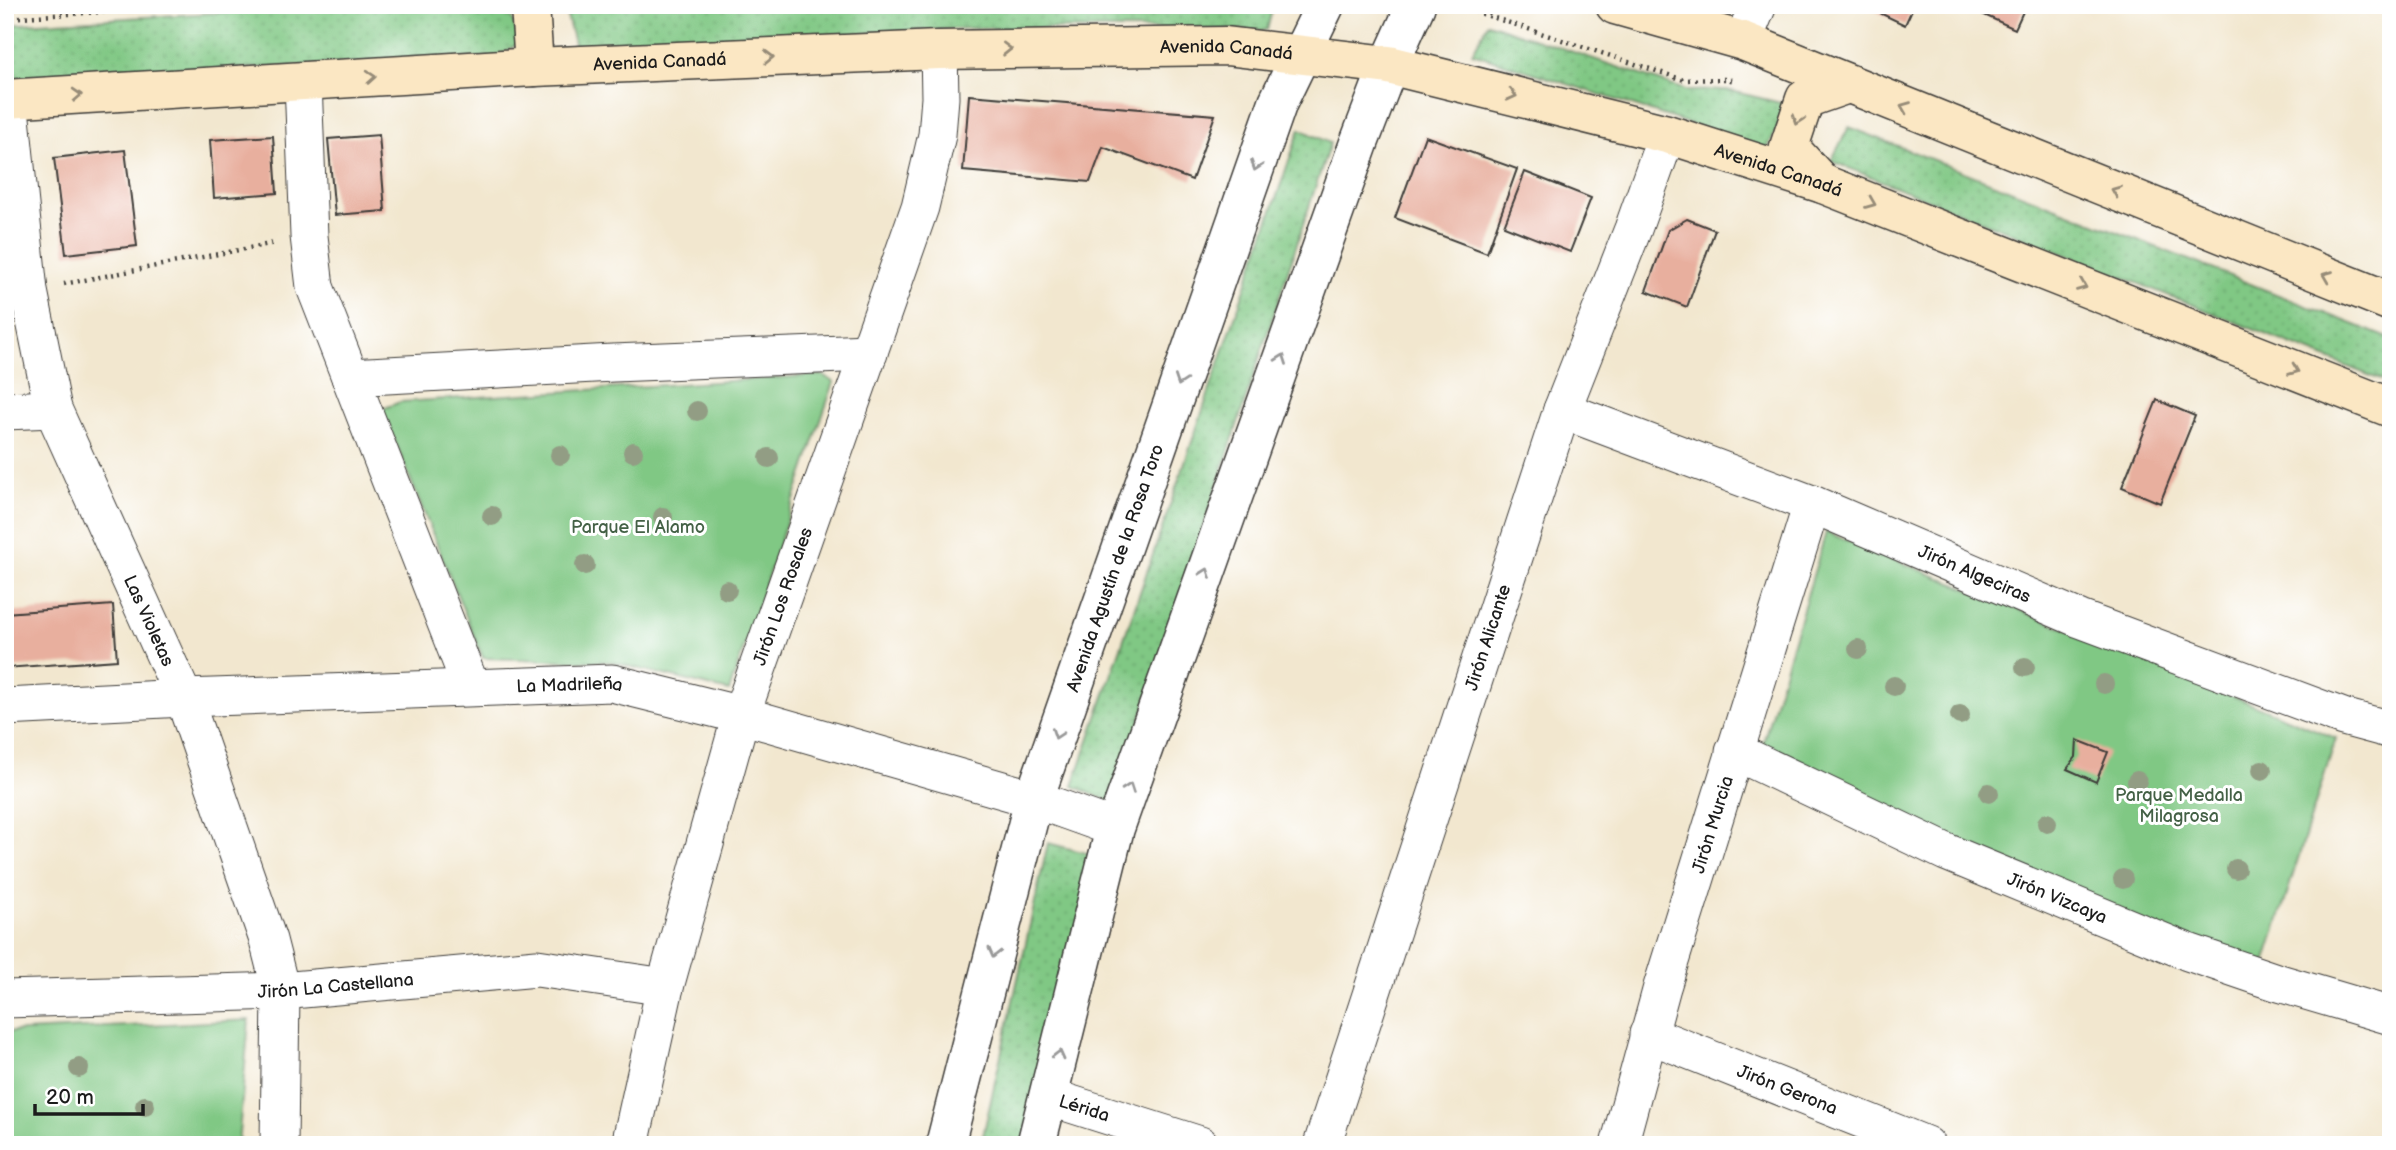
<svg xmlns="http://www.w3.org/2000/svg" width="2396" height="1150" viewBox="0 0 2396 1150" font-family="'Balsamiq Sans',sans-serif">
<defs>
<pattern id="grass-dots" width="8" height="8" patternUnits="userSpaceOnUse" patternTransform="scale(1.75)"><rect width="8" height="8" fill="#80c884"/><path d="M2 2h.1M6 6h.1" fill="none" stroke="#6eab71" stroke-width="1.8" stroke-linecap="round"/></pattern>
</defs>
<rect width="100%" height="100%" fill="#fff"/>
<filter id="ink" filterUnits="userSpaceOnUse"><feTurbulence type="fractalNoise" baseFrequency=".0143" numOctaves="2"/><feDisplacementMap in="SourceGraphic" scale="14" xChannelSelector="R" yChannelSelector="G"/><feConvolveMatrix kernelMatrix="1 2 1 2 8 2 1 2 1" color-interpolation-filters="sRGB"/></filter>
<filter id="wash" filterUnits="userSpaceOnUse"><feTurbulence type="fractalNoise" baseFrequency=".00686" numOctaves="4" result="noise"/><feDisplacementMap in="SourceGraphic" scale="28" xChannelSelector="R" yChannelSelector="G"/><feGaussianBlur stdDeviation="1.57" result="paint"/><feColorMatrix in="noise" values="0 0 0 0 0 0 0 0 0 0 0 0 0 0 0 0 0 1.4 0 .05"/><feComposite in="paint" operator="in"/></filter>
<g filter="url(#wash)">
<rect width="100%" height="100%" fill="#f2e7cf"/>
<!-- grass -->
<g fill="url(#grass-dots)" stroke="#4e7250" stroke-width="2">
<polygon points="353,5 507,5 520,42 498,57 5,79 5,25"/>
<polygon points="564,5 1273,5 1267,30 974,28 575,47"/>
<polygon points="1488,23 1688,91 1727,90 1789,105 1767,149 1472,53"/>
<polygon points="1849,127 2391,339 2391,384 1831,161"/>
<polygon points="1300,129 1330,143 1113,803 1073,786"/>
<polygon points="1048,843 1101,857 1027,1145 981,1145"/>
</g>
<!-- park -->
<g fill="#80c884" stroke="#4e7250" stroke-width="2">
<polygon points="822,375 834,382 729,691 612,662 483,658 382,409 400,402"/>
<polygon points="1826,532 2336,738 2262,973 1758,759"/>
<polygon points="249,1020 238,1145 5,1145 5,1032"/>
</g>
<g id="blocks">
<!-- building -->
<g fill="#e8af9e">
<polygon points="1863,5 1914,5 1905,25"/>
<polygon points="1973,5 2026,5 2015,29 1971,9"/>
<polygon points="969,95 1215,115 1192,180 1103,147 1090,182 963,171"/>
<polygon points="379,135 385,211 335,215 328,139"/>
<polygon points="273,136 277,193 214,198 210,140"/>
<polygon points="1425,136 1517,169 1487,253 1395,218"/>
<polygon points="125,150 137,246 66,254 54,158"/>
<polygon points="1525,172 1591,198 1570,252 1504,226"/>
<polygon points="1687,219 1715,230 1687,307 1646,291 1668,230"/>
<polygon points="2157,400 2195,416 2160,503 2122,487"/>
<polygon points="113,605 117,660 5,668 5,613"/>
<polygon points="2077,740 2108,752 2096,782 2067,769 2076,757"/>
</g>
</g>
</g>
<g filter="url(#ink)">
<use href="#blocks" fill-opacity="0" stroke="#3c3a37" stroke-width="2"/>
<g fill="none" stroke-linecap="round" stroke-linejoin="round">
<!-- minor casing -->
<g stroke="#3c3a37" stroke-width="39">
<g id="minor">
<polyline points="1743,41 1758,5"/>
<polyline points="303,82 309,236 315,287 471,687"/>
<path id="s1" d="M9,99L29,291L53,409L184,698L268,940L281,991L279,1145"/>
<polyline points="350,377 613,363 869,353"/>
<path id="s2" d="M1562,410L1812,504L2080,619L2343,717L2391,730"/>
<polyline points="5,411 53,409"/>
<path id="s3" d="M5,707L184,698L612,683L741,715L1034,799L1115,828"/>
<path id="s4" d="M1734,751L1946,852L2188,952L2276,982L2391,1016"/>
<path id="s5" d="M5,999L281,991L537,968L665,987"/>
<path id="s6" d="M1648,1034L1926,1145"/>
<path id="s7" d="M1049,1097L1200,1145"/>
<path id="s8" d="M630,1145L665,987L741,715L920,207L937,135L940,98L939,50"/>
<path id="s9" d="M1322,1145L1562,410L1633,229L1667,134"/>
<path id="s10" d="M1619,1145L1662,987L1812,504"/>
</g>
</g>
<!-- tertiary casing -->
<g stroke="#3c3a37" stroke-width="41">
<g id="tertiary">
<path id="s11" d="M945,1145L1034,799L1278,102L1325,5"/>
<polyline points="1036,1145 1115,828 1359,143 1389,65 1416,5"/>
</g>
</g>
<!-- secondary casing -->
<g stroke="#3c3a37" stroke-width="41">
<g id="secondary">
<polyline points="530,5 534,67"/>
<polyline points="1615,5 1743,41 2391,302"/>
<path id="s12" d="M5,99L534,67L939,50L1226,46L1389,65L1667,134L1823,184L2391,408"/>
<polyline points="1823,184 1789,147 1805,99 1848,84"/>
</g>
</g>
<!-- path -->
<g stroke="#3c3a37" stroke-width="4.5" stroke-dasharray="2 5" stroke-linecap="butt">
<polyline points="1455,5 1684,80 1727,79 1735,81"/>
<polyline points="5,18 215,5"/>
<polyline points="64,284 275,243"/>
</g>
<!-- minor -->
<use href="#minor" stroke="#fff" stroke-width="37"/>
<!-- tertiary -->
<use href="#tertiary" stroke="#fff" stroke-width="38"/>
<!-- secondary -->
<use href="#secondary" stroke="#fbe7c3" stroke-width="38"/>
</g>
<!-- trees -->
<g fill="#929d84">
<circle cx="697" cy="411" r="10"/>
<circle cx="633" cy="452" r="10"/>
<circle cx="560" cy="455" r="10"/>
<circle cx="769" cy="458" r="10"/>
<circle cx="492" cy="516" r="10"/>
<circle cx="663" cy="517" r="10"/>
<circle cx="585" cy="565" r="10"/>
<circle cx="727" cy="590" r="10"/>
<circle cx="1858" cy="649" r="10"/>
<circle cx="2025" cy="667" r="10"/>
<circle cx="2104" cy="684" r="10"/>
<circle cx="1894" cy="686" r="10"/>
<circle cx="1960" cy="715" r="10"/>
<circle cx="2262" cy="770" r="10"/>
<circle cx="2137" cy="781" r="10"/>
<circle cx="1989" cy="793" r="10"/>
<circle cx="2047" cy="823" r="10"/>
<circle cx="2236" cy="869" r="10"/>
<circle cx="2123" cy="879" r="10"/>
<circle cx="79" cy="1068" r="10"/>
<circle cx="145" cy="1106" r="10"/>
</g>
<!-- one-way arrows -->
<defs><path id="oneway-chevron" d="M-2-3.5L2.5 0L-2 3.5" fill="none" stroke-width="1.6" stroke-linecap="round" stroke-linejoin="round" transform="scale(1.75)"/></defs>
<g stroke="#978c78">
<use href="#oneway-chevron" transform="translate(1007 49) rotate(-1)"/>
<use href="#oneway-chevron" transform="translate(769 57) rotate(-2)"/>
<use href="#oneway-chevron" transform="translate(371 77) rotate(-4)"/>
<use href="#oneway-chevron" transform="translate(77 95) rotate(-3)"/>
<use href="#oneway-chevron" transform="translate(1512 95) rotate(14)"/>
<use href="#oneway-chevron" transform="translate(1905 107) rotate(-158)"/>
<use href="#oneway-chevron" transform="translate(1798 120) rotate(108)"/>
<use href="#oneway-chevron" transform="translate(2116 191) rotate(-158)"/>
<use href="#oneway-chevron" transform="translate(1871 203) rotate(22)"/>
<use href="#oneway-chevron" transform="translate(2327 276) rotate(-158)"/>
<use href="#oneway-chevron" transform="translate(2082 286) rotate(22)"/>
<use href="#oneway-chevron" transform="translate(2294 370) rotate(22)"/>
</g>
<g stroke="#999">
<use href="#oneway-chevron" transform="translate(1256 166) rotate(109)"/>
<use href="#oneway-chevron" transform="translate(1282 359) rotate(-70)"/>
<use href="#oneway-chevron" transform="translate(1180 381) rotate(109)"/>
<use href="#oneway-chevron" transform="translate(1206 573) rotate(-70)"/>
<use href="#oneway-chevron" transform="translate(1057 734) rotate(109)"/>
<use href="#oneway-chevron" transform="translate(1129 788) rotate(-70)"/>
<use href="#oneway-chevron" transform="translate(994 953) rotate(104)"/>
<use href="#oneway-chevron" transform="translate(1059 1055) rotate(-76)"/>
</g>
</g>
<g text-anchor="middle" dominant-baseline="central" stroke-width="6" stroke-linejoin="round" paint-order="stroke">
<!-- street labels -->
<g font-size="18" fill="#1c1c1c" stroke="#fff">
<text stroke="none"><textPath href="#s12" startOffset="1223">Avenida Canadá</textPath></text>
<text stroke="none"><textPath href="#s12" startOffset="656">Avenida Canadá</textPath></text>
<text stroke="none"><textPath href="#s12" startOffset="1790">Avenida Canadá</textPath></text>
<text stroke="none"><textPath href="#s11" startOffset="602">Avenida Agustín de la Rosa Toro</textPath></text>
<text stroke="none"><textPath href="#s2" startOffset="444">Jirón Algeciras</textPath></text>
<text stroke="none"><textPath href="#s8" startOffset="570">Jirón Los Rosales</textPath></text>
<text stroke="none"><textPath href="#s1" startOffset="546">Las Violetas</textPath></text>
<text stroke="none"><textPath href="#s9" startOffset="534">Jirón Alicante</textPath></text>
<text stroke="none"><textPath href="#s3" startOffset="565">La Madrileña</textPath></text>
<text stroke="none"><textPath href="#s10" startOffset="334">Jirón Murcia</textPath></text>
<text stroke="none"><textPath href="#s4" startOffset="355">Jirón Vizcaya</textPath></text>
<text stroke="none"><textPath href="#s5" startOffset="331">Jirón La Castellana</textPath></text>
<text stroke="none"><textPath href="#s6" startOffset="150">Jirón Gerona</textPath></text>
<text stroke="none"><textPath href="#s7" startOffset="37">Lérida</textPath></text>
</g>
<!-- park labels -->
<g font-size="18" fill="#446146" stroke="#fff">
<text x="638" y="527">Parque El Alamo</text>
<text x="2179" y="795">Parque Medalla<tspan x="2179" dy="21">Milagrosa</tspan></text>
</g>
</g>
<!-- margin -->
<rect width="2396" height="1150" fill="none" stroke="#fff" stroke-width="28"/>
<!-- scale -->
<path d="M35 1104v10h108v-10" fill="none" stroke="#1c1c1c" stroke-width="3.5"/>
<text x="46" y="1104" font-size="21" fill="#1c1c1c" stroke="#ffffff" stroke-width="5" paint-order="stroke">20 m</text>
</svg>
